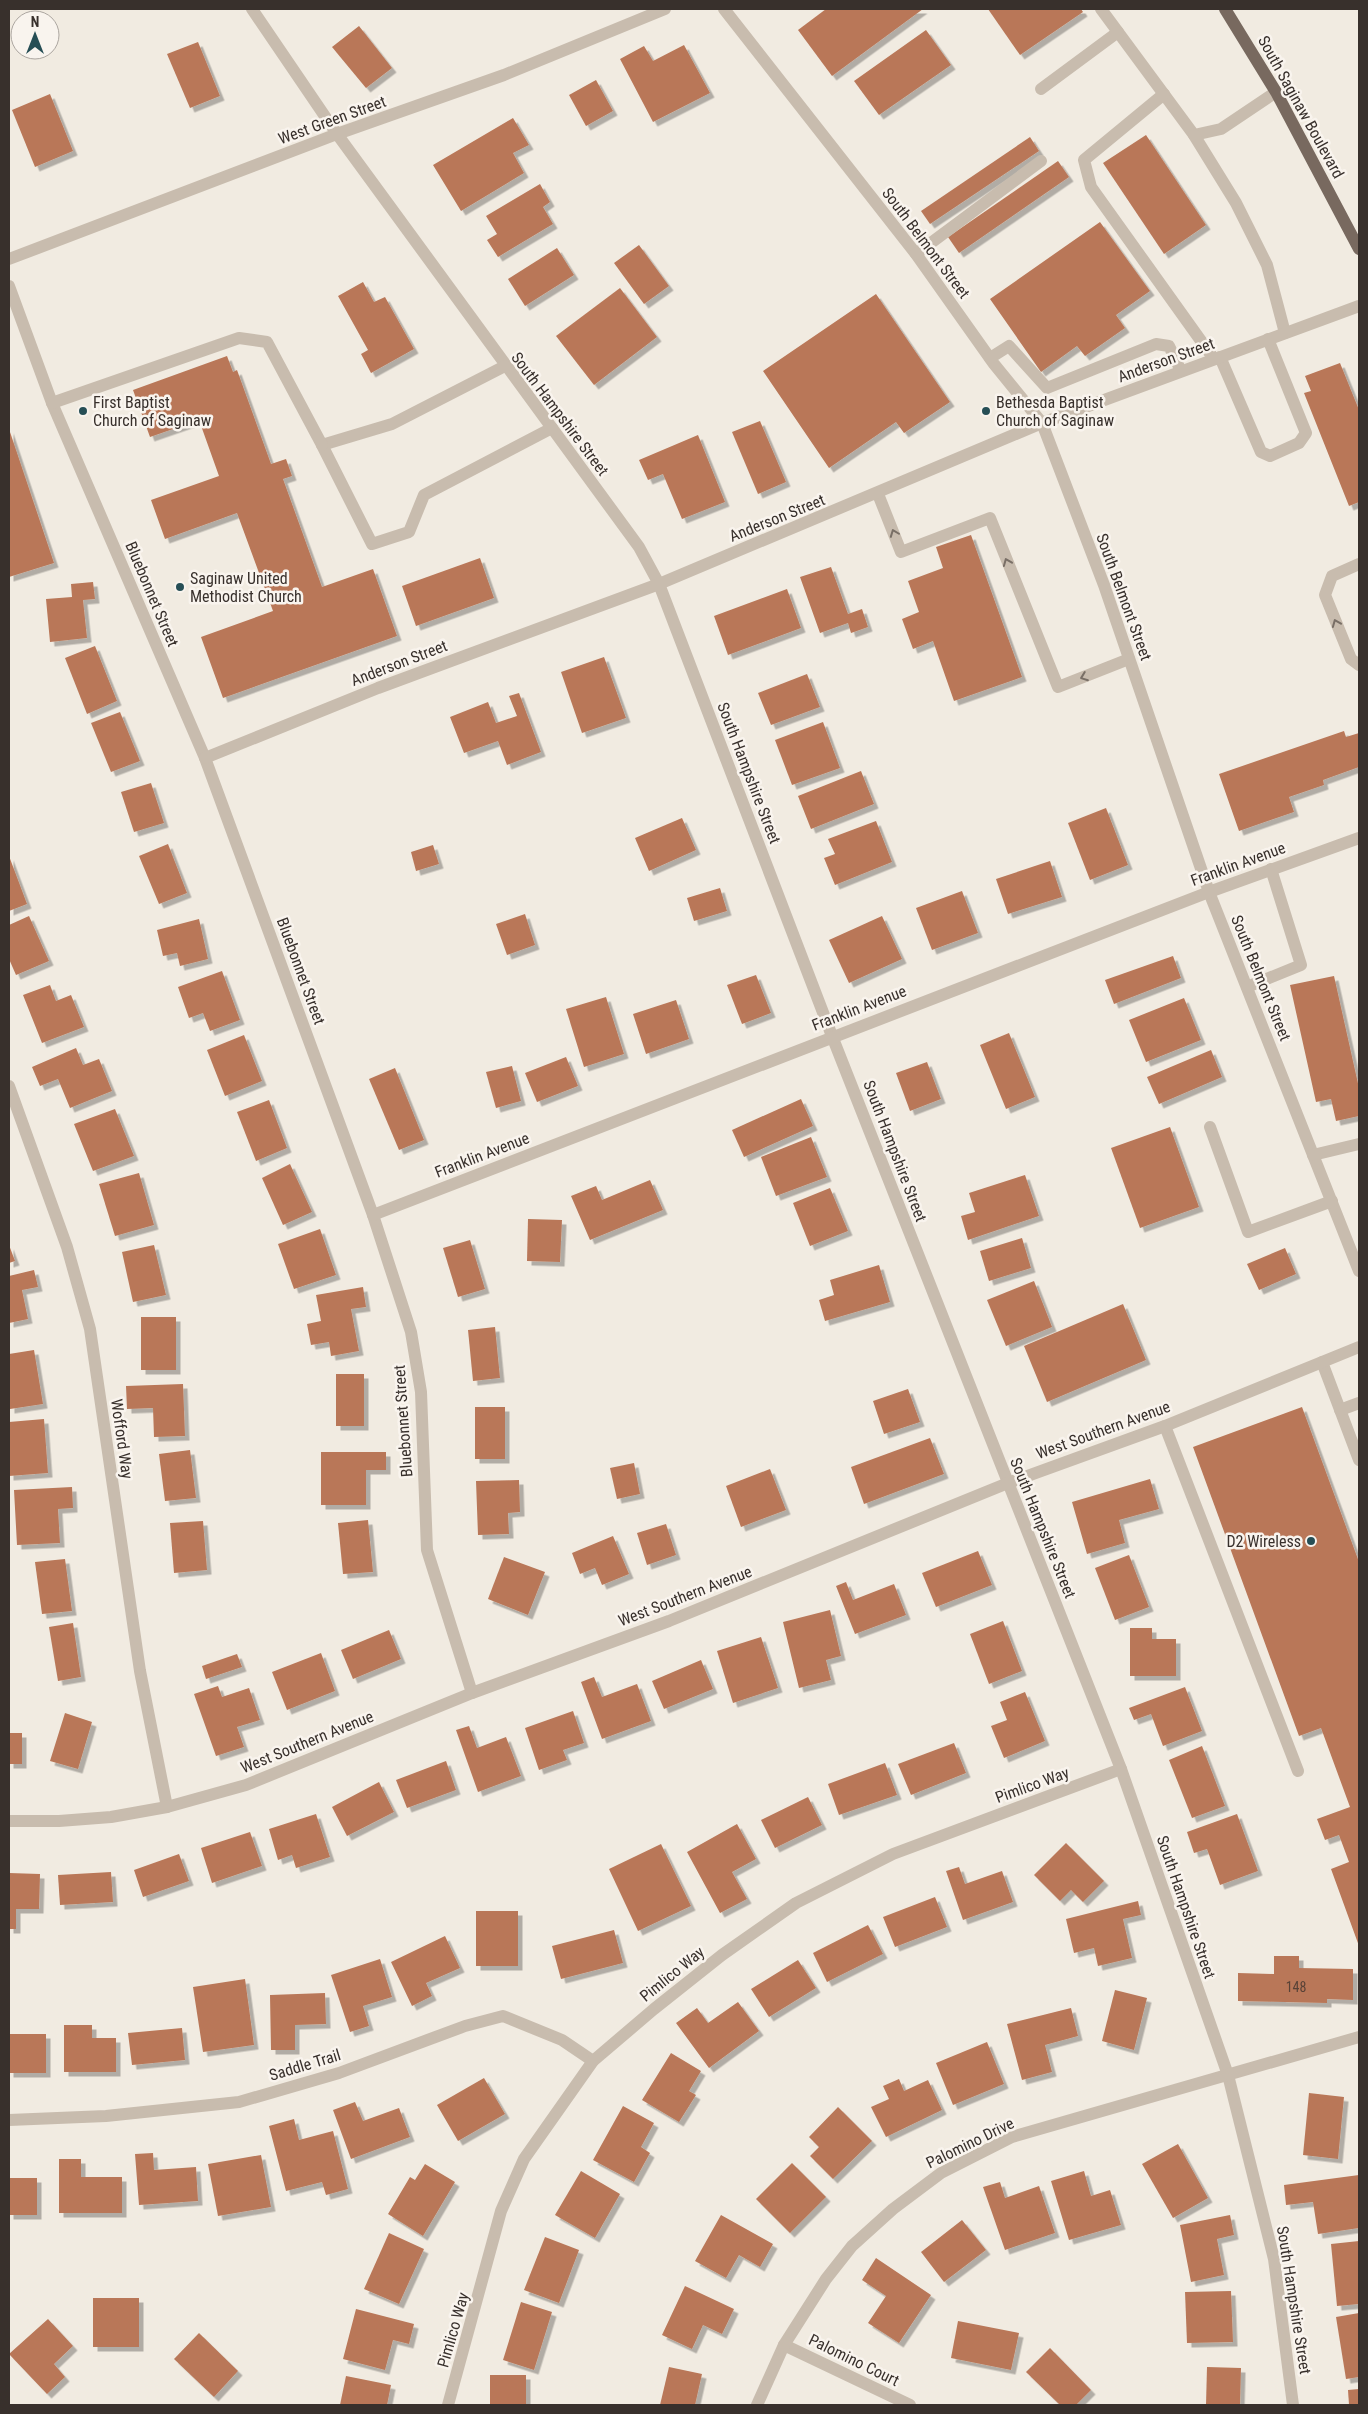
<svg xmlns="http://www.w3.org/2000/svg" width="1368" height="2414" viewBox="0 0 1368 2414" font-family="'Roboto Condensed',sans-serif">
<defs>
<filter id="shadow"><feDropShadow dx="4.5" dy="4.5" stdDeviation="0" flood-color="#0004"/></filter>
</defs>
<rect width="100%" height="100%" fill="#f1ebe1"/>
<!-- building -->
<g fill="#b97758" filter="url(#shadow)">
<polygon points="826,9 923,9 832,76 798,30"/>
<polygon points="988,9 1081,9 1083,12 1020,55"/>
<polygon points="359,26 392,68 366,88 332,47"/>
<polygon points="926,30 951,65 879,115 854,81"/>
<polygon points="198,42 220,96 190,108 167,54"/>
<polygon points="684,45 710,93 653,122 620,59 644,46 653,61"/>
<polygon points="596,80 613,111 586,126 569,95"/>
<polygon points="50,94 73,151 35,167 12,110"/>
<polygon points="513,118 529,145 513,153 524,173 461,211 433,165"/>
<polygon points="1146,135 1206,225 1164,254 1103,163"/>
<polygon points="1030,137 1039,151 930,224 921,211"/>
<polygon points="1058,161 1069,177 959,253 948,237"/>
<polygon points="540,184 550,202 543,207 553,224 498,257 487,240 497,234 486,216"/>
<polygon points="1100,222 1150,291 1116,315 1125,328 1085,356 1077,346 1041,372 990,299"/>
<polygon points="639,245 669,286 644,304 614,263"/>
<polygon points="557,248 574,275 525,306 508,279"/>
<polygon points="363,282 374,302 385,297 414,349 371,373 361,354 368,350 338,296"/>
<polygon points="620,288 657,337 594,385 556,336"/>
<polygon points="876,294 950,402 904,433 896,422 829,468 763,371"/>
<polygon points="227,356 233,372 237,370 271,464 286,459 292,476 283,479 322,587 373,569 397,636 223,698 201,637 273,611 237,513 165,539 151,500 219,476 199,420 150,437 133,390"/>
<polygon points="1340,363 1359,410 1359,502 1349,506 1304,393 1311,391 1305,376"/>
<polygon points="760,421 786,482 758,494 732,432"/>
<polygon points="9,429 54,563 9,577"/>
<polygon points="698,435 725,502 682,519 663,474 648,480 639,460"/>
<polygon points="971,535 1022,677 954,701 933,641 913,649 902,619 919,612 908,581 943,568 936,547"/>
<polygon points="480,558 494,598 416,626 402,586"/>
<polygon points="831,567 848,614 862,609 868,627 851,633 848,623 820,633 800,577"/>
<polygon points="93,582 95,599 83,600 87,638 50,642 46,599 72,597 71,584"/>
<polygon points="787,589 801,628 728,655 714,616"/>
<polygon points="95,646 117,701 87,714 65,658"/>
<polygon points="604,657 626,718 582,733 561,672"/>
<polygon points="807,674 820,707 771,725 758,693"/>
<polygon points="519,693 541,752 507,765 498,741 464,753 450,717 488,702 496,723 517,716 509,696"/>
<polygon points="120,712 140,761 111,772 91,723"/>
<polygon points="823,722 840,768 792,785 775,740"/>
<polygon points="1344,731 1346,737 1359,733 1359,767 1323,780 1324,785 1289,797 1294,812 1239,831 1219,774"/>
<polygon points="861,771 874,804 811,829 798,796"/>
<polygon points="151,783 164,823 134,832 121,792"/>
<polygon points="1106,808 1128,865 1090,880 1068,823"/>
<polygon points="682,818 696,850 649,871 635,838"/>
<polygon points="876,821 892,862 835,885 824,858 835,854 828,839"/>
<polygon points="168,844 187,893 159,904 139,856"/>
<polygon points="433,845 439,864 416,871 411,852"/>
<polygon points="9,856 27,904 9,911"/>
<polygon points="1050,861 1062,897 1008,914 996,879"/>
<polygon points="720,888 727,911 694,921 687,898"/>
<polygon points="962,891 978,933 932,950 916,908"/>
<polygon points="525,914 535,945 507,955 496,924"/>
<polygon points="29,916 49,961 16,975 9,959 9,925"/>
<polygon points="882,916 902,959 849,983 829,940"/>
<polygon points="199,919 208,959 180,966 177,953 163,956 157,930"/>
<polygon points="1173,956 1181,978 1114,1004 1105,980"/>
<polygon points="222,971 240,1020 210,1031 203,1013 189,1018 178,987"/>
<polygon points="756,975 771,1013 742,1024 727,985"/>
<polygon points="1334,976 1359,1088 1359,1116 1336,1121 1331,1099 1316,1102 1290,985"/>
<polygon points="50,985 56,1001 71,995 84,1027 42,1043 23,995"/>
<polygon points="606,997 624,1054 584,1067 566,1009"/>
<polygon points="1184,998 1201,1040 1146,1062 1129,1020"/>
<polygon points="676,1000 689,1039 646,1054 633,1014"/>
<polygon points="1009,1033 1035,1097 1006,1109 980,1045"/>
<polygon points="244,1035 262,1081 225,1096 207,1050"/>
<polygon points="76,1048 83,1065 99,1059 112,1091 70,1108 58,1079 40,1086 32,1067"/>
<polygon points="1211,1050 1222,1077 1159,1104 1147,1077"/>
<polygon points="566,1057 578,1086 537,1102 525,1073"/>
<polygon points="927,1062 941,1099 910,1111 896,1073"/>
<polygon points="512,1066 521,1101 496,1108 486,1072"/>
<polygon points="395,1068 424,1140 399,1150 369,1079"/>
<polygon points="801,1099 813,1126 744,1157 732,1130"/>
<polygon points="269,1100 287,1148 256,1161 237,1112"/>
<polygon points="115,1109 134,1156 93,1171 74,1124"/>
<polygon points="1170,1127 1199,1207 1140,1228 1111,1148"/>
<polygon points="811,1137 827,1177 776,1196 761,1157"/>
<polygon points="290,1164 312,1212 283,1225 262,1178"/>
<polygon points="139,1173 154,1225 115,1236 99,1184"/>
<polygon points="1025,1175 1039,1216 968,1240 961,1216 975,1212 969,1193"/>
<polygon points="650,1180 663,1210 590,1240 571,1196 596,1186 602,1200"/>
<polygon points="830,1188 848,1231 810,1246 793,1203"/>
<polygon points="528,1219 562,1220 560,1262 527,1261"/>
<polygon points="320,1229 336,1275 294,1289 278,1244"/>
<polygon points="1022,1238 1031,1268 989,1281 980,1251"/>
<polygon points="470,1240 485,1289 458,1297 443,1248"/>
<polygon points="9,1245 15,1261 9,1263"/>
<polygon points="154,1245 166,1295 133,1302 122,1252"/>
<polygon points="1285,1248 1296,1274 1259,1290 1247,1264"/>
<polygon points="879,1265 890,1302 825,1321 819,1300 834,1295 830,1280"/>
<polygon points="34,1270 38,1287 22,1290 28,1319 9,1323 9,1276"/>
<polygon points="1034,1281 1052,1327 1006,1346 987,1300"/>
<polygon points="363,1287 366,1307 351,1309 359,1351 331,1356 329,1342 311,1345 307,1324 321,1321 316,1295"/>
<polygon points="1123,1304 1146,1360 1047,1402 1024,1346"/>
<rect x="141" y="1317" width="35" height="53"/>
<polygon points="495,1327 500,1378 473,1381 468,1330"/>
<polygon points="34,1350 43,1404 10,1409 9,1354"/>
<rect x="336" y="1374" width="28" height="52"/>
<polygon points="183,1384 185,1436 154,1437 153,1408 127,1409 126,1386"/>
<polygon points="908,1389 920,1422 884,1434 873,1401"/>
<rect x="475" y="1407" width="30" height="52"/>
<polygon points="1302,1407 1359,1562 1359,1946 1331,1869 1349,1862 1339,1835 1325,1840 1317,1819 1350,1807 1321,1728 1299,1736 1193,1447"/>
<polygon points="44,1419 48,1473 9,1476 9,1422"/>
<polygon points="930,1438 944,1474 864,1504 851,1467"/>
<polygon points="190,1450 196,1498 165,1501 159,1454"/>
<polygon points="321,1452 386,1452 386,1470 366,1470 366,1505 321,1505"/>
<polygon points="634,1463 640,1494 617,1499 610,1468"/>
<polygon points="770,1469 786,1510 741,1527 726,1486"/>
<polygon points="1150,1479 1159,1509 1119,1520 1125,1543 1087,1554 1072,1502"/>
<polygon points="519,1480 520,1512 508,1513 509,1534 478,1535 476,1481"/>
<polygon points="72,1487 73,1508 58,1509 60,1543 17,1545 14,1490"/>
<polygon points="368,1520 373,1572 343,1574 338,1523"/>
<polygon points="203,1521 207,1570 174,1573 170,1523"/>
<polygon points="666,1524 676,1555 647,1565 637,1533"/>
<polygon points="613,1536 629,1574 602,1585 595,1568 580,1574 572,1553"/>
<polygon points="978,1551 992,1585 936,1607 922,1573"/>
<polygon points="1129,1555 1149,1607 1115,1620 1095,1568"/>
<polygon points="504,1557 545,1572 528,1615 488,1599"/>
<polygon points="65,1559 72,1611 42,1614 35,1562"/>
<polygon points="846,1582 853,1600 894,1584 906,1615 855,1634 836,1586"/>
<polygon points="830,1610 841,1656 826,1660 831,1680 799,1688 783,1622"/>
<polygon points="1003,1621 1022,1671 989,1684 970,1634"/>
<polygon points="73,1623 81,1677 58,1681 49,1627"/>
<polygon points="1130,1628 1152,1628 1152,1639 1176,1639 1176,1676 1130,1676"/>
<polygon points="389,1630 401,1659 353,1679 341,1650"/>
<polygon points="761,1637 778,1688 733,1703 717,1651"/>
<polygon points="321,1653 335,1691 287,1710 272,1672"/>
<polygon points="237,1654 242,1667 206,1679 202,1666"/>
<polygon points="701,1660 713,1689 664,1709 652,1681"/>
<polygon points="594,1677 602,1697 637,1684 651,1721 602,1739 581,1682"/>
<polygon points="218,1686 222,1697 249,1688 260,1720 237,1727 244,1747 216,1756 194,1694"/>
<polygon points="1185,1687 1202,1731 1163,1746 1151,1714 1134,1720 1129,1708"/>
<polygon points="1025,1692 1045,1741 1004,1758 991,1726 1007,1720 1000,1702"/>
<polygon points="573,1711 584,1743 563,1750 567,1760 539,1770 525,1728"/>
<polygon points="65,1713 92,1722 78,1769 50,1761"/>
<polygon points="469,1726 477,1748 506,1737 521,1776 478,1792 456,1730"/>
<rect x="9" y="1733" width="13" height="31"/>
<polygon points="954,1743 966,1773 911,1795 898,1764"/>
<polygon points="1202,1746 1225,1806 1192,1818 1169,1760"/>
<polygon points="446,1761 456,1790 407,1808 396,1780"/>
<polygon points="885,1763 897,1795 839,1815 828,1784"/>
<polygon points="379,1782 394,1812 347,1836 332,1807"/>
<polygon points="808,1797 822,1825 775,1848 761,1820"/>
<polygon points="316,1814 330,1857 296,1868 292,1855 278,1860 269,1829"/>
<polygon points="1237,1814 1258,1871 1220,1885 1207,1849 1194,1853 1187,1832"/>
<polygon points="737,1824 756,1859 732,1872 747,1899 720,1913 687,1852"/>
<polygon points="250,1832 262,1866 212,1883 201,1848"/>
<polygon points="1066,1843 1104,1881 1083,1902 1071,1890 1060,1901 1034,1875"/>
<polygon points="661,1844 691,1906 638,1931 609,1869"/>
<polygon points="179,1854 189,1881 143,1897 134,1870"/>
<polygon points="959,1867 965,1884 1002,1871 1013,1902 963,1920 946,1871"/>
<polygon points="111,1872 113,1902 60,1905 58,1875"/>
<polygon points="9,1873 40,1874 39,1909 16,1909 16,1929 9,1929"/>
<polygon points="935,1897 947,1927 895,1947 883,1917"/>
<polygon points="1138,1901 1141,1915 1123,1919 1132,1958 1098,1966 1094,1948 1074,1953 1066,1919"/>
<rect x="476" y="1911" width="42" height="55"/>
<polygon points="868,1925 883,1954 827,1982 813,1953"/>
<polygon points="614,1930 623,1963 561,1979 552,1946"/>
<polygon points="445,1936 460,1968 426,1983 432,1996 412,2006 391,1962"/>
<polygon points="1274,1956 1299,1956 1299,1968 1353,1969 1353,2000 1327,1999 1327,2003 1238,2001 1238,1973 1274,1974"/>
<polygon points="380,1959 392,1997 363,2006 369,2026 350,2032 331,1975"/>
<polygon points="798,1960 816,1988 769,2017 751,1989"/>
<polygon points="245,1979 254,2045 203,2052 193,1987"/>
<polygon points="1115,1990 1147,1998 1134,2050 1102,2041"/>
<polygon points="325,1993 326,2024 295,2025 295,2050 271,2050 270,1995"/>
<polygon points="738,2002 759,2031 709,2068 676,2023 697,2008 708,2023"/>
<polygon points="1071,2008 1078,2036 1045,2045 1052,2072 1022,2080 1007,2024"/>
<polygon points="64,2025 92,2025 92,2038 116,2038 116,2072 64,2072"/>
<polygon points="182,2028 185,2060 132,2065 128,2033"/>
<rect x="9" y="2034" width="37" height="39"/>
<polygon points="987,2042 1004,2084 953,2105 936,2063"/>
<polygon points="671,2053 701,2071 689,2091 696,2095 679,2122 642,2100"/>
<polygon points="484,2078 505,2114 458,2141 437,2105"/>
<polygon points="899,2079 904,2091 928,2080 942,2110 886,2137 871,2107 889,2099 883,2086"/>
<polygon points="1309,2093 1344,2097 1338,2159 1303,2155"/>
<polygon points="355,2102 363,2121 399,2108 410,2137 351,2159 333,2110"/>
<polygon points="623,2106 654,2123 641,2147 650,2153 634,2182 593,2160"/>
<polygon points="838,2107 872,2141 833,2179 810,2156 819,2147 809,2137"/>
<polygon points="294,2119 299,2140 333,2131 348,2189 326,2195 322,2182 286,2191 269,2126"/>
<polygon points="1178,2144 1208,2198 1173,2218 1142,2164"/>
<polygon points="153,2153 154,2170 196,2167 198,2201 139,2205 135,2154"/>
<polygon points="261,2155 271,2207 218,2216 208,2164"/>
<polygon points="59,2159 81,2159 81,2177 122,2177 122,2213 59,2213"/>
<polygon points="792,2163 826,2197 790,2233 756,2199"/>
<polygon points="425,2164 455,2182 423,2236 388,2214 410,2177 415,2180"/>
<polygon points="581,2171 620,2194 595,2238 555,2215"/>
<polygon points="1084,2171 1091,2196 1110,2190 1121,2225 1069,2240 1051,2181"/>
<polygon points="1359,2175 1359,2228 1318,2234 1313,2202 1286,2205 1284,2185"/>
<rect x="9" y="2178" width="28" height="37"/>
<polygon points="1000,2182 1005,2198 1039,2186 1055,2233 1005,2250 983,2187"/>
<polygon points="721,2215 773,2244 760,2267 739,2255 726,2278 695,2261"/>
<polygon points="1230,2215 1234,2235 1217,2239 1224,2275 1191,2282 1180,2225"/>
<polygon points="962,2220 986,2250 944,2282 921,2252"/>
<polygon points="389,2233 424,2249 399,2304 364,2289"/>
<polygon points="545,2237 579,2250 559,2303 524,2290"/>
<polygon points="1359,2241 1359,2304 1337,2306 1331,2244"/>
<polygon points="876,2258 931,2295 899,2343 868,2323 886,2296 862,2280"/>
<polygon points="685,2286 734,2309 722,2334 703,2325 692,2349 662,2335"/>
<polygon points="1231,2291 1233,2342 1187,2343 1185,2292"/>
<rect x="93" y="2298" width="46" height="49"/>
<polygon points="521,2302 552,2312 534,2370 503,2360"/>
<polygon points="356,2309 414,2324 409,2344 393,2340 385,2370 343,2359"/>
<polygon points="1359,2313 1359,2377 1346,2379 1336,2317"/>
<polygon points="48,2319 73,2346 54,2364 65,2377 47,2394 9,2354"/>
<polygon points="958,2321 1019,2333 1011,2370 951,2358"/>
<polygon points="199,2333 238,2371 214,2397 174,2359"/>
<polygon points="1050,2348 1091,2390 1076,2405 1060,2405 1026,2372"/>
<polygon points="669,2367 702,2374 695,2405 660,2405"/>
<polygon points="1207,2367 1241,2368 1240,2405 1206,2405"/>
<rect x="490" y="2375" width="36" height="30"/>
<polygon points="346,2376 391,2385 387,2405 340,2405"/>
<polygon points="1359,2389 1359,2405 1349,2405 1348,2390"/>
</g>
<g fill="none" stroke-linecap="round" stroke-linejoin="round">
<!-- minor -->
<g stroke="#c8bcae" stroke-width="12">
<polyline points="252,9 337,134 639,547 659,584 832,1036 1121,1769 1228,2075 1274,2259 1293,2405"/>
<polyline points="724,9 916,254 994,364 1042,423 1104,585 1209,892 1359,1271"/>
<polyline points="1101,9 1194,135 1221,129 1276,92"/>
<polyline points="1041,89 1118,32"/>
<polyline points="1164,94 1084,160 1091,187 1214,359"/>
<polyline points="1194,135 1236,203 1267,265 1285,333"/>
<polyline points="916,254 1041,161"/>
<polyline points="9,259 337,134 504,75 665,9"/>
<polyline points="9,286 52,403 205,758 373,1215 411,1332 421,1392 427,1550 472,1693"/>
<polyline points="1220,357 1261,452 1270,456 1299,443 1306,433 1268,339"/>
<polyline points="990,358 1009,346 1047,388 1156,344 1169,346 1181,371"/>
<polyline points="505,366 392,424 322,445 372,544 409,532 424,495 552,428"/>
<polyline points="52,403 239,338 267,342 322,445"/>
<polyline points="878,494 901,552 990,518 1058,687 1129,659"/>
<polyline points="1359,564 1332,576 1325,595 1351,659 1359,665"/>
<polyline points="205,758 378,688 659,584 1042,423 1359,306"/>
<polyline points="1247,987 1301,965 1271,869"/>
<polyline points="9,1086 67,1247 90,1329 140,1671 167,1807"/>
<polyline points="1210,1127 1248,1232 1332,1201"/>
<polyline points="1313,1155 1359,1144"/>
<polyline points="373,1215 1209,892 1359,838"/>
<polyline points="1322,1362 1359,1460"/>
<polyline points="1340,1410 1359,1403"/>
<polyline points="1165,1426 1298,1771"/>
<polyline points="9,1821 59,1821 111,1817 167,1807 246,1785 472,1693 669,1621 1008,1483 1165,1426 1359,1347"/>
<polyline points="9,2120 106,2116 239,2102 339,2073 465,2026 503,2016 562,2040 593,2061"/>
<polyline points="784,2345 910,2405"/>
<polyline points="448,2405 501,2211 524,2159 593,2061 654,2009 722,1955 796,1903 893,1854 1121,1769"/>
<polyline points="757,2405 784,2345 826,2279 852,2246 893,2209 941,2173 1012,2137 1359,2037"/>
</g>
<!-- major -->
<polyline stroke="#78695f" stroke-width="12" points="1225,9 1276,92 1359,249"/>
</g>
<!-- one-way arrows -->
<defs><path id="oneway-chevron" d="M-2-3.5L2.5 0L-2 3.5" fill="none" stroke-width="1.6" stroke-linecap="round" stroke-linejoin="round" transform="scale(1.25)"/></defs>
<g stroke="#796f66">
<use href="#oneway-chevron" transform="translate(894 533) rotate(-111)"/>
<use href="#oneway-chevron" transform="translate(1007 562) rotate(-112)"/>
<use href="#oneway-chevron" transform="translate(1336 623) rotate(-112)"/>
<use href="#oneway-chevron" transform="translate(1084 677) rotate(159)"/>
</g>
<!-- markers -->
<g fill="#264e55" stroke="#f9f4ee" stroke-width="2">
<circle cx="83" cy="411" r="5"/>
<circle cx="986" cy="411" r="5"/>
<circle cx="180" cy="587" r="5"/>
<circle cx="1311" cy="1541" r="5"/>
</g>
<g text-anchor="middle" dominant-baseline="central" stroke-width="5" stroke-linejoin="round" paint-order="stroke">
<!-- number labels -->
<g font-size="14" fill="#584237">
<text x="1296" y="1987">148</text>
</g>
<!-- street labels -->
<g font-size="16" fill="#38302c" stroke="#f9f4ee">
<text transform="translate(1301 107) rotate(61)">South Saginaw Boulevard</text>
<text transform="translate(332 120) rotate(-20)">West Green Street</text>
<text transform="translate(926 243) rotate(53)">South Belmont Street</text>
<text transform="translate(1166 360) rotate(-20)">Anderson Street</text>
<text transform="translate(560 414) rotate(53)">South Hampshire Street</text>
<text transform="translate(777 518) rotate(-22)">Anderson Street</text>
<text transform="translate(152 594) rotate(67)">Bluebonnet Street</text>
<text transform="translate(1124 597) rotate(70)">South Belmont Street</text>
<text transform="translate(399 663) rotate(-21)">Anderson Street</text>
<text transform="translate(749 773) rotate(69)">South Hampshire Street</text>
<text transform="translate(1238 864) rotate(-20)">Franklin Avenue</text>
<text transform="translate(301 971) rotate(70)">Bluebonnet Street</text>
<text transform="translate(1261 978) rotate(68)">South Belmont Street</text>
<text transform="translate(859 1008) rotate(-21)">Franklin Avenue</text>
<text transform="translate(895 1151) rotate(69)">South Hampshire Street</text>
<text transform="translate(482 1155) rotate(-21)">Franklin Avenue</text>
<text transform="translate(403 1421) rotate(-94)">Bluebonnet Street</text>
<text transform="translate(1103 1430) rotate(-20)">West Southern Avenue</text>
<text transform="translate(122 1439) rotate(82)">Wofford Way</text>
<text transform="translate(1043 1528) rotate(68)">South Hampshire Street</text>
<text transform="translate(685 1596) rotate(-21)">West Southern Avenue</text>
<text transform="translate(307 1742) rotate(-22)">West Southern Avenue</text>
<text transform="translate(1032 1785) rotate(-20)">Pimlico Way</text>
<text transform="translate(1186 1907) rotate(71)">South Hampshire Street</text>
<text transform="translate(672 1974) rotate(-39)">Pimlico Way</text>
<text transform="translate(305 2065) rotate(-17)">Saddle Trail</text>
<text transform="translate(970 2143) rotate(-26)">Palomino Drive</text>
<text transform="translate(1294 2300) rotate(81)">South Hampshire Street</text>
<text transform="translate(453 2330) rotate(-74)">Pimlico Way</text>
<text transform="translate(854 2360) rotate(26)">Palomino Court</text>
</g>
<!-- poi labels -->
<g font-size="16" fill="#38302c" stroke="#f9f4ee" text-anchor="start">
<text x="93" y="402">First Baptist<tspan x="93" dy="18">Church of Saginaw</tspan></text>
<text x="996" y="402">Bethesda Baptist<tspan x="996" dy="18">Church of Saginaw</tspan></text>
<text x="190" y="578">Saginaw United<tspan x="190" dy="18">Methodist Church</tspan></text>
<text x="1301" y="1541" text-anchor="end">D2 Wireless</text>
</g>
</g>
<!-- border -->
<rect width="1368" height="2414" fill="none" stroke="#38302c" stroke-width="20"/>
<!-- north arrow -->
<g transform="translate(35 35)"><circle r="24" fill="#f9f4ee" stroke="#aca6a0"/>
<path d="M0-4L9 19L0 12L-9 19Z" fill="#264e55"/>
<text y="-8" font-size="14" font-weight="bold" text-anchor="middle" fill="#38302c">N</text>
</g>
</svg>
